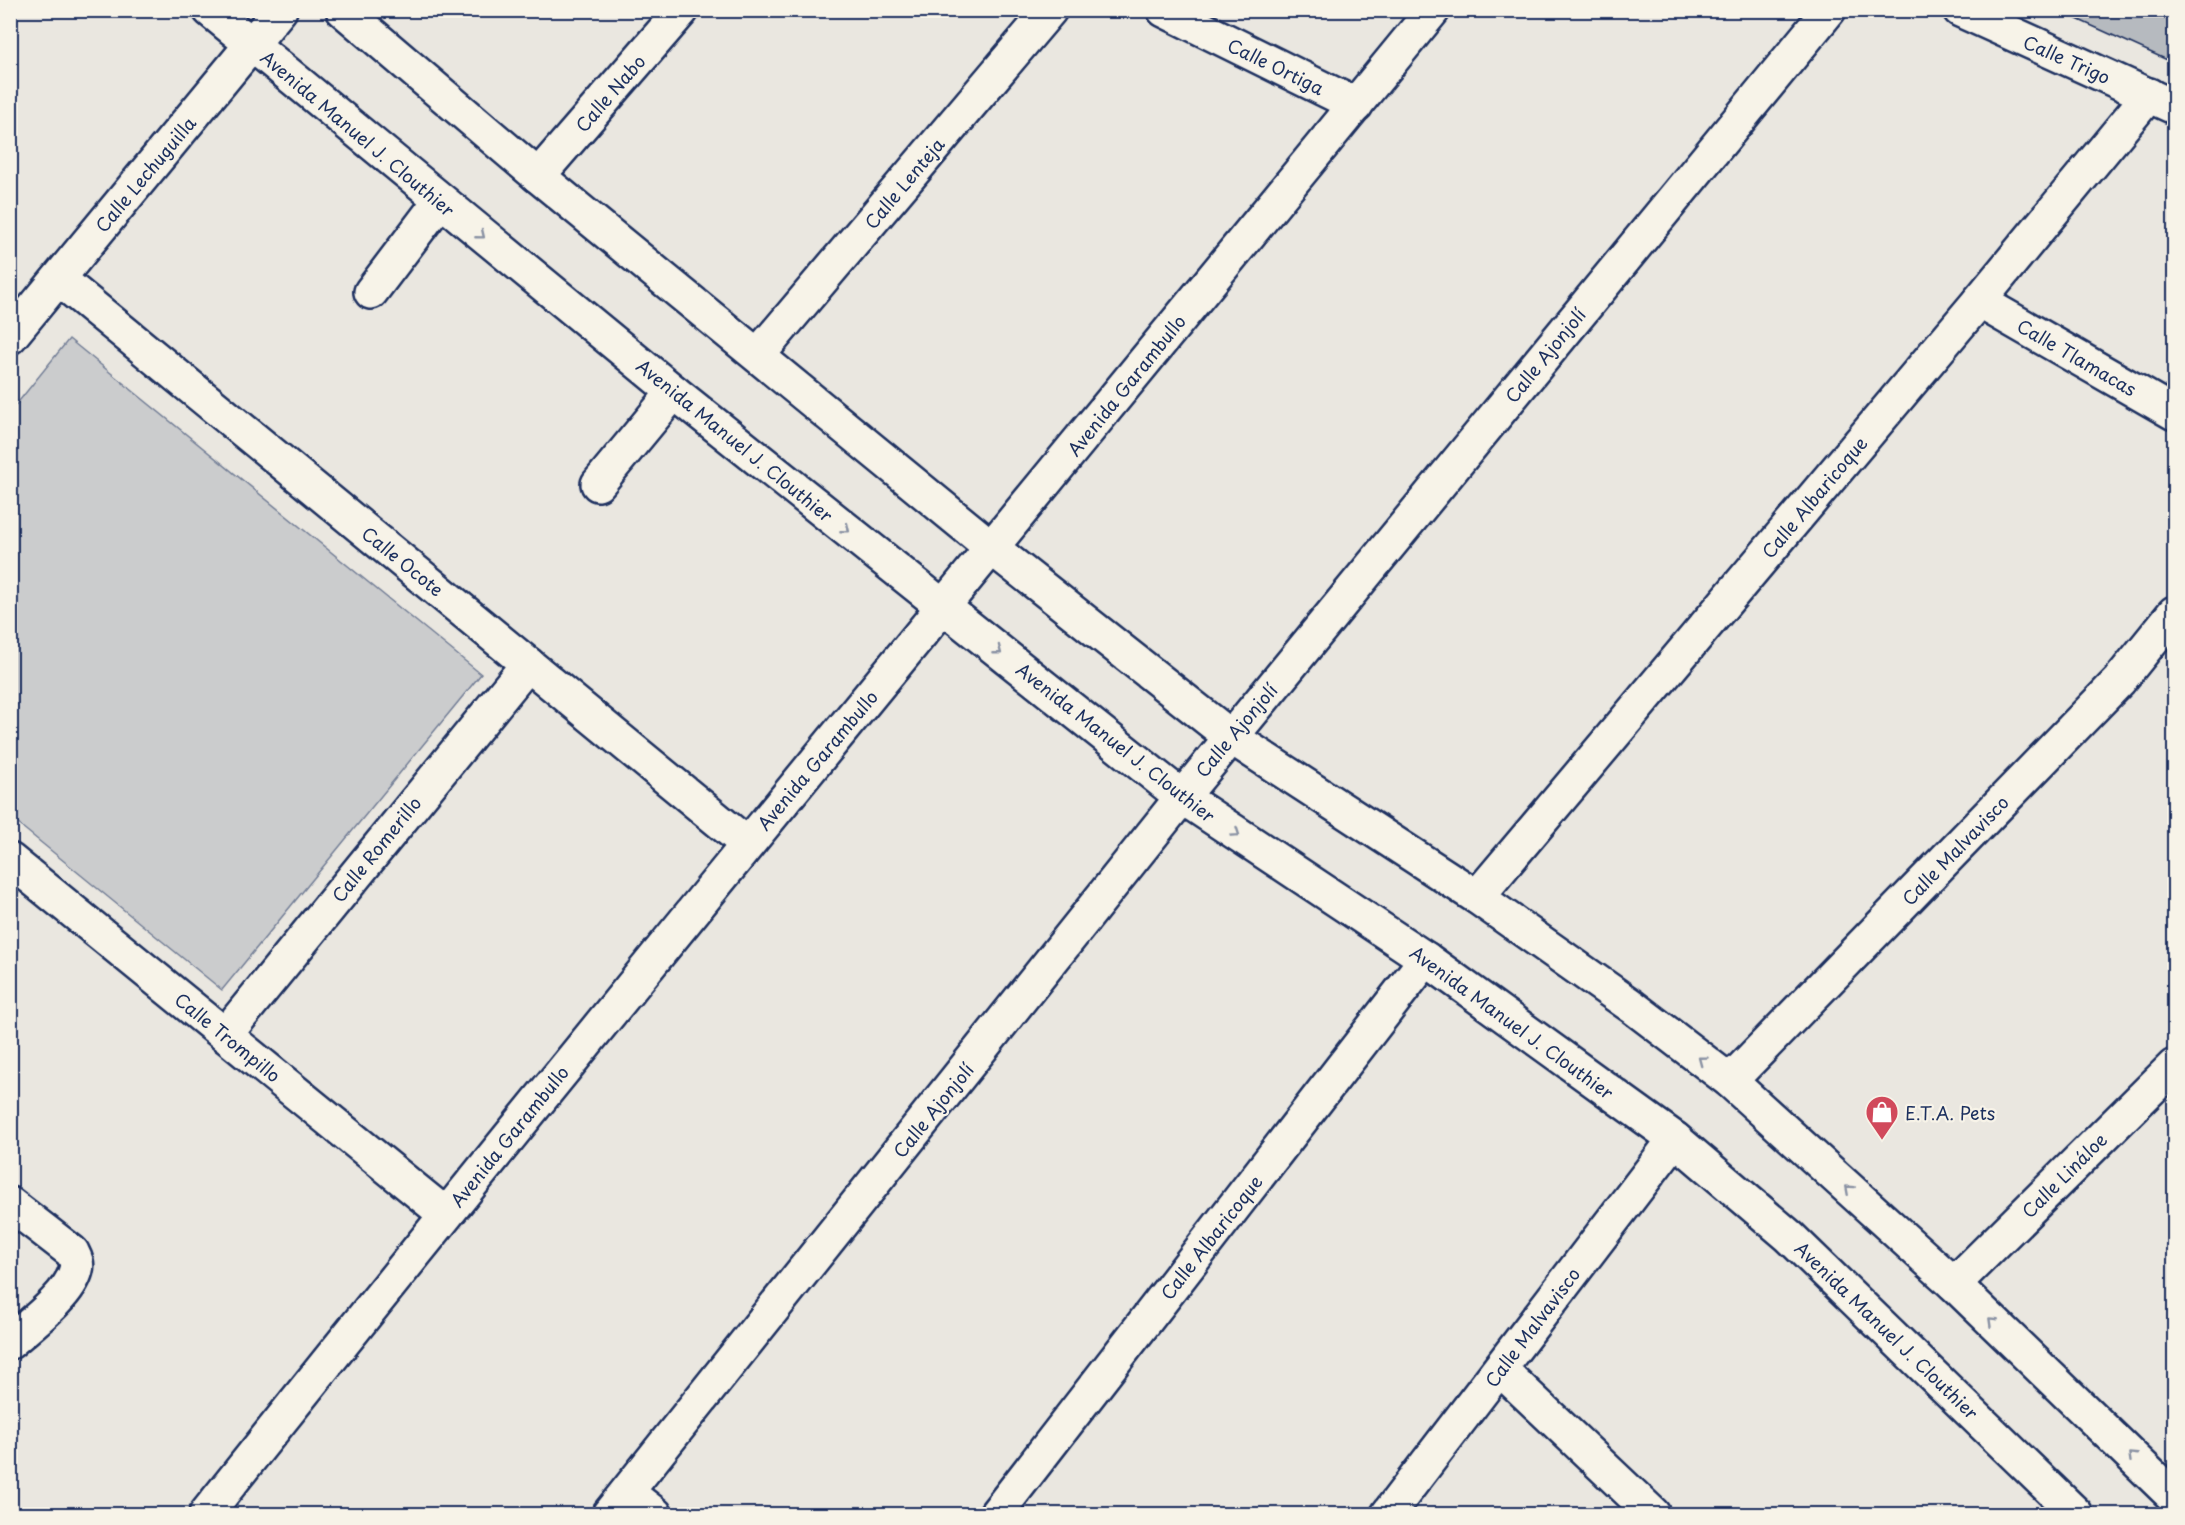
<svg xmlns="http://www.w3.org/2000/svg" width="2185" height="1525" viewBox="0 0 2185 1525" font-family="'Playpen Sans',sans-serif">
<rect width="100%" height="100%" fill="#eae7e0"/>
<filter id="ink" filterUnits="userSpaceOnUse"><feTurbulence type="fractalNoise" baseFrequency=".0167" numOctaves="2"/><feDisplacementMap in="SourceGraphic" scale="12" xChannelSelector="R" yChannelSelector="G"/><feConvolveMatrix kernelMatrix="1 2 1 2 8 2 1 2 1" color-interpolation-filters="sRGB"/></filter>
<g filter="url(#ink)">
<!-- green -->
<polygon fill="#cbcccd" stroke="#737e96" stroke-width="1.5" points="69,339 481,674 222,990 11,818 11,411"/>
<!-- building -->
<polygon fill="#b6babf" stroke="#1b2f5e" stroke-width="1.5" points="2057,10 2174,10 2174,63"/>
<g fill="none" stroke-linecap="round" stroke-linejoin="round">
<!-- street casing -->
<g stroke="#1b2f5e" stroke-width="38">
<g id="street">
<polyline points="1164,10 1356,105"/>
<polyline points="1960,10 2174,107"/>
<polyline points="538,176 682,10"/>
<polyline points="59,279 747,844"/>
<polyline points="371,292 440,201"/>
<polyline points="1979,301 2174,413"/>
<polyline points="10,337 280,10"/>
<polyline points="758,355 1050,10"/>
<polyline points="598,484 674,392"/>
<polyline points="10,860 445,1214"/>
<polyline points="1477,897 1979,301 2149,95"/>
<polyline points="225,1035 528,664"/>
<polyline points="1730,1081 2119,681 2174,613"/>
<path d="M10,1204L72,1252C75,1258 78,1263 76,1270C70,1295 29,1325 10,1342"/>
<polyline points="1954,1284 2174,1066"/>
<polyline points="1500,1369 1653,1514"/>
<polyline points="628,1493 655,1514"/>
<path d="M206,1514C609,1008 1023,511 1433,10"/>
<polyline points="609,1514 1182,797 1829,10"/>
<polyline points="996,1514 1426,959"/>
<polyline points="1388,1514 1675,1139"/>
</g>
</g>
<!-- secondary casing -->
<g stroke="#1b2f5e" stroke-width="38">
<g id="secondary">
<polyline points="210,10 674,392 1182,797 1426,959 1675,1139 1789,1236 2076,1514"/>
<polyline points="343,10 538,176 992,548 1231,737 1477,897 1633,1007 1730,1081 1954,1284 2174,1497"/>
</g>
</g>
<!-- street -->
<use href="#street" stroke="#f7f3e8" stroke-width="33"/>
<!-- secondary -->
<use href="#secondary" stroke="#f7f3e8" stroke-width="33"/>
</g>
<!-- one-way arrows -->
<defs><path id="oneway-chevron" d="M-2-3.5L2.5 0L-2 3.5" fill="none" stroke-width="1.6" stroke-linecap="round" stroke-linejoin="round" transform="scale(1.5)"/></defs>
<g stroke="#8991a3">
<use href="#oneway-chevron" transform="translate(481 235) rotate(39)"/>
<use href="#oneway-chevron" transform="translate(846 529) rotate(39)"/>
<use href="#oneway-chevron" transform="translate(998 651) rotate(38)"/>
<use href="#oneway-chevron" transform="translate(1236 833) rotate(34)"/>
<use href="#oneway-chevron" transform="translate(1702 1060) rotate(-143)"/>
<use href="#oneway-chevron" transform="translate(1849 1189) rotate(-138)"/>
<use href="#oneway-chevron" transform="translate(1992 1321) rotate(-136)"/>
<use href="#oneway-chevron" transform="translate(2132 1456) rotate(-136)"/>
</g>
</g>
<!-- icons -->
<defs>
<g id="shop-pin" transform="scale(1.725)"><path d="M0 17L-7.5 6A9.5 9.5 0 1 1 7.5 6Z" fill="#d1495b" stroke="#f7f3e8"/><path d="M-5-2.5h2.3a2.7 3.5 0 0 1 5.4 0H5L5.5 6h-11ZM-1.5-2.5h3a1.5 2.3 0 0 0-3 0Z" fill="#fff"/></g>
</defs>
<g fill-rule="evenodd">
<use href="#shop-pin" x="1882" y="1112"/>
</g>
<g text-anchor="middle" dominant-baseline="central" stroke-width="4.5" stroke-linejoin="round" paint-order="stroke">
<!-- street labels -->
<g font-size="18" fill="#1b2f5e" stroke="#f7f3e8">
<text transform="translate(2067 59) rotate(24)">Calle Trigo</text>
<text transform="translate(1276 66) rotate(26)">Calle Ortiga</text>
<text transform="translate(610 93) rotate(-49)">Calle Nabo</text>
<text transform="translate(358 133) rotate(40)">Avenida Manuel J. Clouthier</text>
<text transform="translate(145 174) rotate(-50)">Calle Lechuguilla</text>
<text transform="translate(904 183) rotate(-50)">Calle Lenteja</text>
<text transform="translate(1545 355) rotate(-51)">Calle Ajonjolí</text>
<text transform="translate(2077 357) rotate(30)">Calle Tlamacas</text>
<text transform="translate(1126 385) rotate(-51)">Avenida Garambullo</text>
<text transform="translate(735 440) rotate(39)">Avenida Manuel J. Clouthier</text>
<text transform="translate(1814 497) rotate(-50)">Calle Albaricoque</text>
<text transform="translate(403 561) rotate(39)">Calle Ocote</text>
<text transform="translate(1236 730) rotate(-50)">Calle Ajonjolí</text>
<text transform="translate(1116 742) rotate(38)">Avenida Manuel J. Clouthier</text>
<text transform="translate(817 760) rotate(-50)">Avenida Garambullo</text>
<text transform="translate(376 849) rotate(-51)">Calle Romerillo</text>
<text transform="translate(1955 850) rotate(-46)">Calle Malvavisco</text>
<text transform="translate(1512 1022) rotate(36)">Avenida Manuel J. Clouthier</text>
<text transform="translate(228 1037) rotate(39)">Calle Trompillo</text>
<text transform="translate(933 1110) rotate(-51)">Calle Ajonjolí</text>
<text transform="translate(509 1136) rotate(-51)">Avenida Garambullo</text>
<text transform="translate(2064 1175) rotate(-45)">Calle Lináloe</text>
<text transform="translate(1211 1237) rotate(-52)">Calle Albaricoque</text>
<text transform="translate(1532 1327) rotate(-53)">Calle Malvavisco</text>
<text transform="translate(1887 1330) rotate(44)">Avenida Manuel J. Clouthier</text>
</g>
<!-- poi labels -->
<g font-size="18" fill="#1b2f5e" stroke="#f7f3e8" text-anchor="start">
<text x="1905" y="1112">E.T.A. Pets</text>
</g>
</g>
<!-- margin -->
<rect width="2185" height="1525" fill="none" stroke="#f7f3e8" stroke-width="36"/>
<rect x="18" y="18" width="2149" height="1489" fill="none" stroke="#1b2f5e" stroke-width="2" filter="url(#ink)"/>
</svg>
